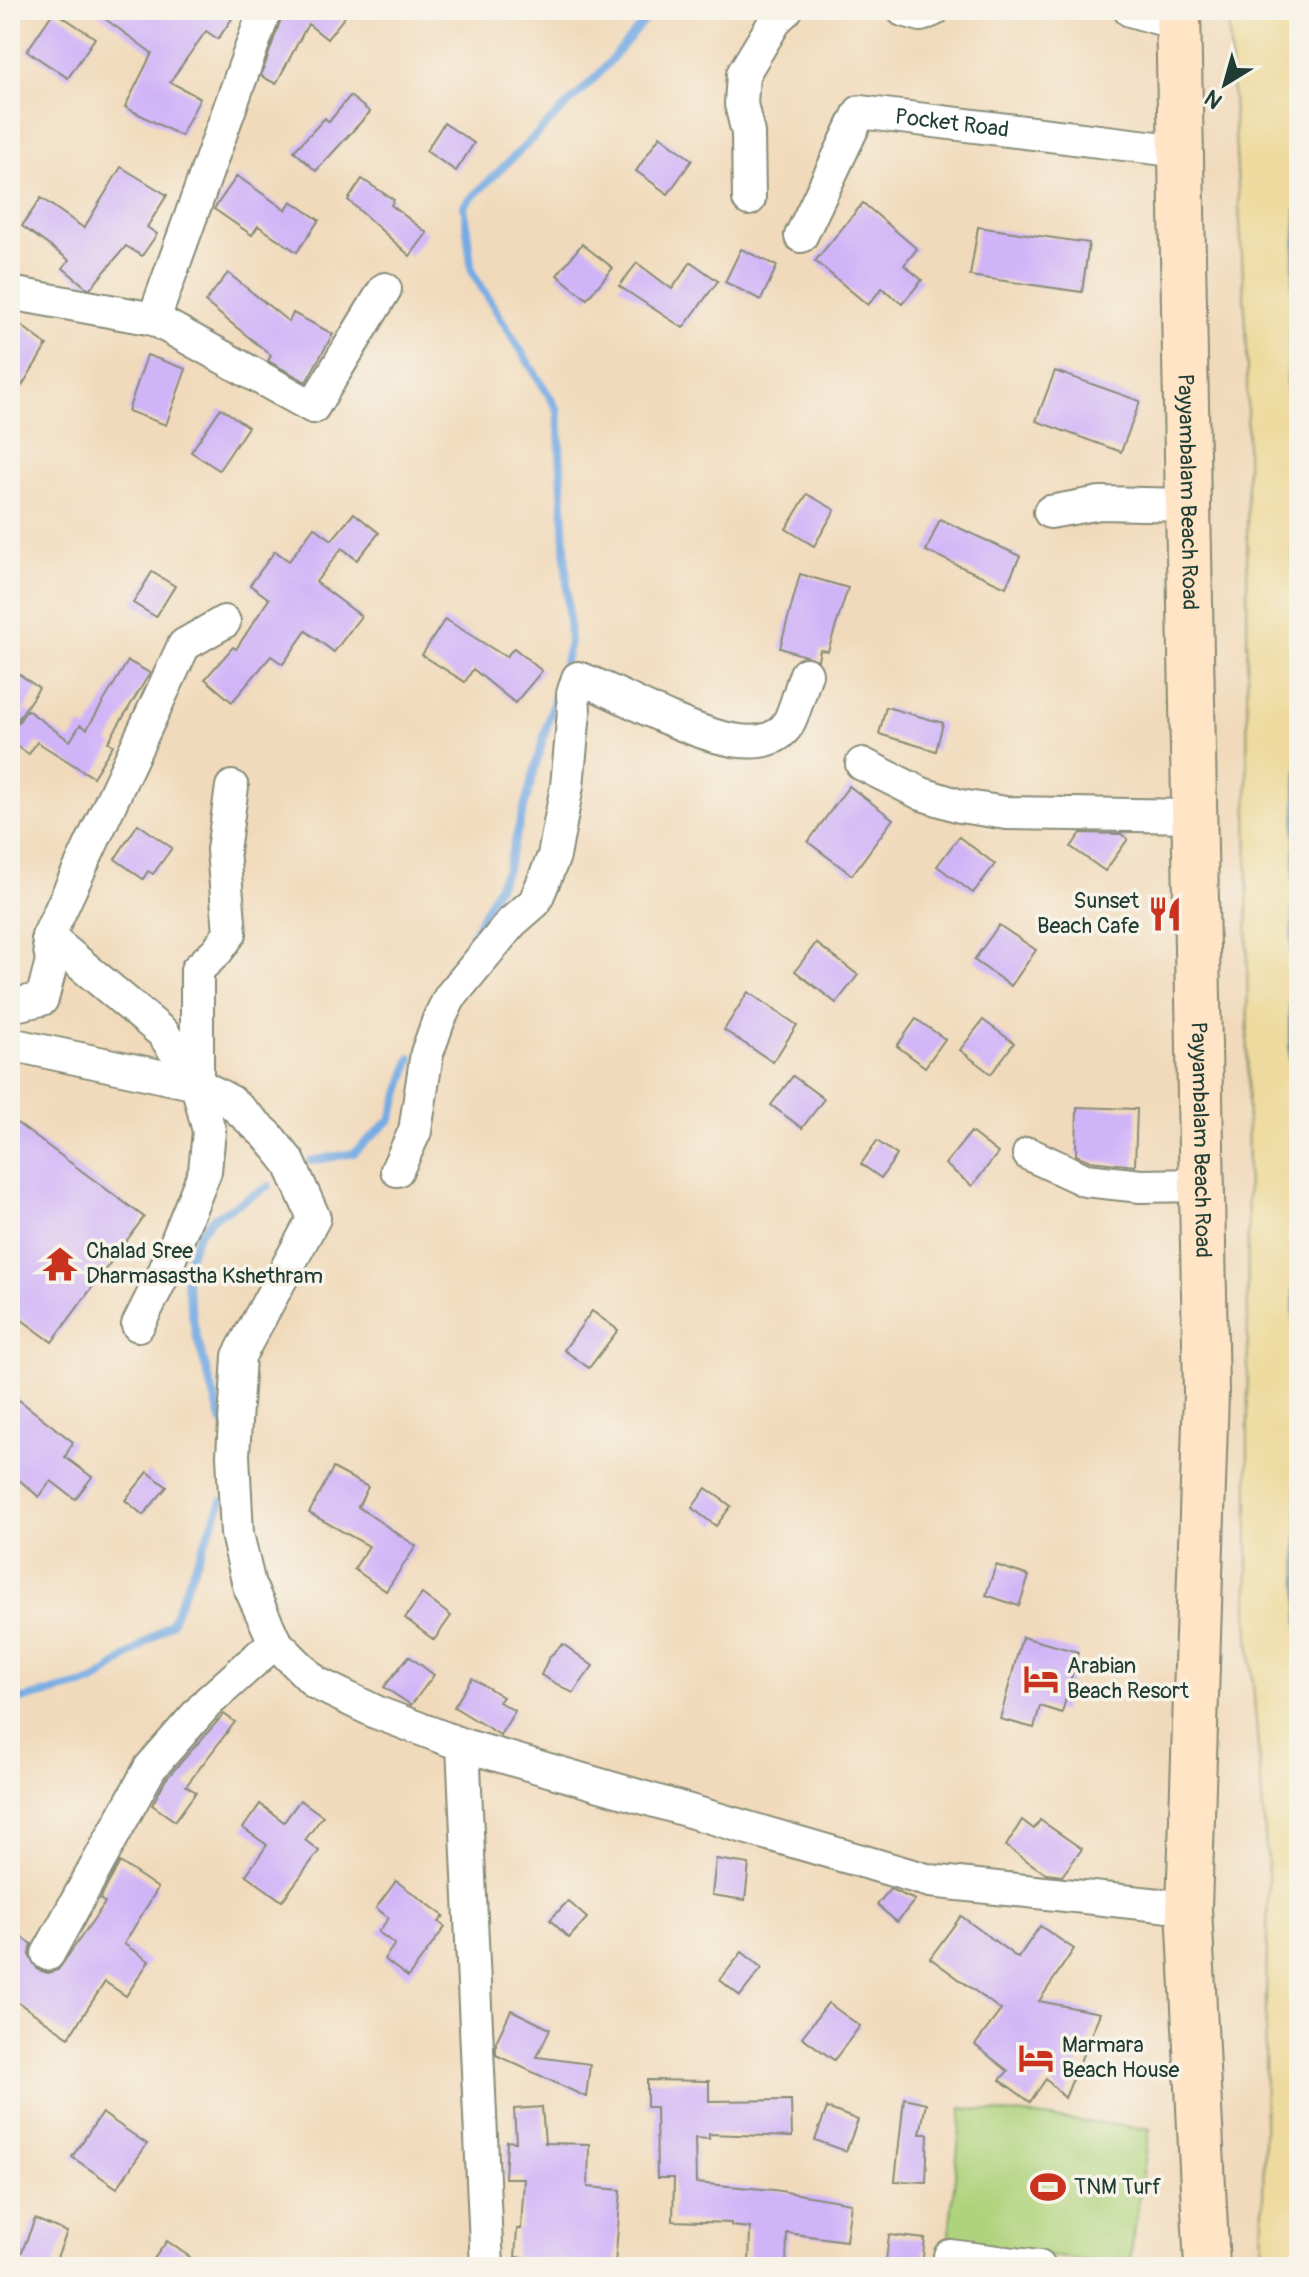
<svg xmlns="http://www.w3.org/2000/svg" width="1309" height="2277" viewBox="0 0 1309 2277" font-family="Pangolin,sans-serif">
<rect width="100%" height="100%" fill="#f7f3e8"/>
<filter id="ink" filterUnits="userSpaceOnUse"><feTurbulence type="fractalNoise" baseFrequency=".0125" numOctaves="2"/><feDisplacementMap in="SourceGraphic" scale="16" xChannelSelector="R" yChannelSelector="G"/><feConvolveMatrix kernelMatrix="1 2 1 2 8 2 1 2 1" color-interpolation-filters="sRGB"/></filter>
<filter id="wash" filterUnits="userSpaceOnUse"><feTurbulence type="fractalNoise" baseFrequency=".006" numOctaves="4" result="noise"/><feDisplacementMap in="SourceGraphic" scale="32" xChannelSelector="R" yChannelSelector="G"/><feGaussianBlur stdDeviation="1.8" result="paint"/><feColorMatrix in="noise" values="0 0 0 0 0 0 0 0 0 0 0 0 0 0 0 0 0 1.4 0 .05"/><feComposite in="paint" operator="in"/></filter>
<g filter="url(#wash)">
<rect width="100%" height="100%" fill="#f1dabb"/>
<!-- green -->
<polygon fill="#afd37d" stroke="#678858" stroke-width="2" points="962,2108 1150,2129 1129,2266 948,2244"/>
<!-- sand -->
<polygon fill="#eeda9e" stroke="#868c69" stroke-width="2" points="1228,10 1299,10 1299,169 1287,383 1299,705 1289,1019 1299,1642 1297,2267 1262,2267 1268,1874 1248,1621 1247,348"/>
<!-- water -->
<g fill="#75aae3" stroke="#4a748c" stroke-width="2">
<polygon points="1299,169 1299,705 1287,383"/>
<polygon points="1299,710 1299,1642 1289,1019"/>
<polygon points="1299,1775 1299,2267 1297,2267"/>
</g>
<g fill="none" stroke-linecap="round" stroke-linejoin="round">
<!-- stream -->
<g stroke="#75aae3" stroke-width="8">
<polyline points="454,970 507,869 570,643 558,410 472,272 464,205 598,75 654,10"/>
<polyline points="311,1161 354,1153 391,1119 411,1058"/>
<polyline points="222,1422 196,1335 184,1269 199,1233 213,1218 269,1186"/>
<polyline points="10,1702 94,1682 171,1623 222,1501"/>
</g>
</g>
<g id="blocks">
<!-- building -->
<g fill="#d0b4f8">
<polygon points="93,10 238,10 218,39 206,31 170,82 200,98 181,136 125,107 152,53"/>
<polygon points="284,10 350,10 327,39 308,24 276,84 261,76"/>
<polygon points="54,11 95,38 68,78 27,51"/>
<polygon points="350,96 370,112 316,171 294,151 325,118 329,122"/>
<polygon points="444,123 474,143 456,171 426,151"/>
<polygon points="660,136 692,160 668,194 636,171"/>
<polygon points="121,167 167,195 147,227 157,234 142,256 126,246 91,288 87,288 63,268 69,260 22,226 41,198 84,228"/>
<polygon points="237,176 286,210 291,201 319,220 297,252 258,226 252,235 214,209"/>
<polygon points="362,179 394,200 391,205 427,233 410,256 348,200"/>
<polygon points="863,203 917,249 904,265 922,280 902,304 882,288 868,305 815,261"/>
<polygon points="978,227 1089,243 1082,292 970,276"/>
<polygon points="582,244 613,268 587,299 557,275"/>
<polygon points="741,249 777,266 761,300 725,282"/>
<polygon points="691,262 718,281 683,328 619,286 637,263 672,289"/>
<polygon points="228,273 289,322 293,313 333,334 306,382 268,361 271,355 205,302"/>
<polygon points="10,317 47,345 10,405"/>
<polygon points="147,355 186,369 166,425 128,411"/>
<polygon points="1055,371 1140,401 1121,452 1036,421"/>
<polygon points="221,408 248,427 219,470 191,452"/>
<polygon points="807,494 835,510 814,546 786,529"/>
<polygon points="354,513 379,533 357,560 342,548 316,582 361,616 334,652 306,631 283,664 271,656 232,702 205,679 233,647 236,649 269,599 250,585 275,551 289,561 314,527 332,540"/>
<polygon points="940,519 1020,556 1006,587 926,551"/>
<polygon points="152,572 175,586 156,617 133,603"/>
<polygon points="800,574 848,588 828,651 820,650 818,660 780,648"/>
<polygon points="445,619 506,657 514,648 542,671 515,703 473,669 465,682 422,655"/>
<polygon points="128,661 150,673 108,742 113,745 93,777 37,742 29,754 10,742 10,734 27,710 70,741 80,725 87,729"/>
<polygon points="10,668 39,688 10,731"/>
<polygon points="886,707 943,723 936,751 879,734"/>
<polygon points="849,786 893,819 852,875 808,842"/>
<polygon points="138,824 172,848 153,874 148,871 143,879 115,859"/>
<polygon points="1081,833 1121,834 1128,839 1105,871 1071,847"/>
<polygon points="959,837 995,864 973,893 937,866"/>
<polygon points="999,925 1036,950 1011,986 974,960"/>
<polygon points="816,943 858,975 836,1003 795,971"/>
<polygon points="748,992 797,1025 773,1062 724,1030"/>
<polygon points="916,1019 945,1039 925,1067 897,1046"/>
<polygon points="983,1020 1014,1043 991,1074 960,1050"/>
<polygon points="793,1076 824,1099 802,1128 771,1105"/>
<polygon points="1077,1107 1137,1109 1135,1166 1090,1161 1076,1155"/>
<polygon points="10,1118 144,1217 52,1342 10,1311"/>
<polygon points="971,1132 998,1153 972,1186 945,1164"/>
<polygon points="877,1141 897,1155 881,1178 861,1164"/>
<polygon points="592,1311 618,1330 589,1368 564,1350"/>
<polygon points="10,1393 73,1442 65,1457 92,1477 75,1499 51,1481 39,1497 10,1472"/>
<polygon points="333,1468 368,1487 358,1507 416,1546 386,1591 354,1569 369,1546 309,1513"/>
<polygon points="148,1472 167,1487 143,1515 125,1500"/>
<polygon points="706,1488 731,1506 716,1526 692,1508"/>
<polygon points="996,1565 1029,1576 1019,1606 986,1595"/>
<polygon points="422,1594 451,1616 434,1640 405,1618"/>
<polygon points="1022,1637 1078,1652 1062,1713 1040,1706 1034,1728 1000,1719"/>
<polygon points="563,1644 593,1666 573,1693 541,1675 549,1657"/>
<polygon points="409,1656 434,1675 411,1705 384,1687"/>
<polygon points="472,1678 503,1697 499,1702 515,1711 500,1735 454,1707"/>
<polygon points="224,1714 235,1722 186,1786 196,1792 175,1821 152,1805 166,1779"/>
<polygon points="300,1800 323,1816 305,1840 319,1851 282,1901 246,1875 267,1845 243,1828 260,1804 284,1822"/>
<polygon points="1022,1820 1034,1829 1040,1820 1082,1849 1062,1876 1046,1874 1006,1846"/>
<polygon points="716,1859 749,1864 745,1900 712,1895"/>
<polygon points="120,1862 158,1888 124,1944 149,1961 126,1996 105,1982 69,2037 10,1997 10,1929 32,1944 29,1955 38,1970 48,1973 58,1970 105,1903 100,1899"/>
<polygon points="396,1881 444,1916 439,1922 445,1927 408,1977 384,1959 395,1944 378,1932 389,1918 376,1908"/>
<polygon points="890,1889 915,1900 897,1922 877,1905"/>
<polygon points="568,1901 587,1918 569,1938 550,1920"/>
<polygon points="961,1916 1018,1958 1040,1926 1074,1949 1039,2001 1100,2013 1065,2098 1046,2079 1030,2102 1000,2080 1008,2071 975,2045 1001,2010 930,1958"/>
<polygon points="742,1952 762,1968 740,1996 720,1980"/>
<polygon points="828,2003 860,2026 834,2060 802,2037"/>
<polygon points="511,2010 550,2029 537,2057 590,2064 586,2097 496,2055 496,2042"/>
<polygon points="647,2080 709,2081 709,2101 791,2100 792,2137 709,2134 709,2139 695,2138 696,2183 774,2190 851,2203 846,2241 787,2233 786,2267 749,2267 750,2228 731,2226 731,2223 673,2221 674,2178 657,2178 656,2107 647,2107"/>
<polygon points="904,2098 926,2103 920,2134 928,2134 926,2182 895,2181"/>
<polygon points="542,2107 545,2143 589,2144 588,2187 621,2190 615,2265 515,2257 517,2229 521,2229 524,2178 505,2178 507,2141 516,2142 514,2109"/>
<polygon points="827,2108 858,2120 846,2151 815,2140"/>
<polygon points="102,2113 147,2144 117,2188 72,2157"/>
<polygon points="35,2219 67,2232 53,2267 34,2267 18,2261"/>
<polygon points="889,2235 925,2239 922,2265 886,2261"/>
<polygon points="167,2241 204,2267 148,2267"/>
</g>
</g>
</g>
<g filter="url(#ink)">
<use href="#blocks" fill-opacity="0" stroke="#888c78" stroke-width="2"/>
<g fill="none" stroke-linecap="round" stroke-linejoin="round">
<!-- minor casing -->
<g stroke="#888c78" stroke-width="36">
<g id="minor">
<polyline points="903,10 921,15 933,10"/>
<polyline points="1130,10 1179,24"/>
<polyline points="749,199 748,133 741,104 743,74 777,18 786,10"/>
<path id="s1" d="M801,236L860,112L1181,151"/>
<polyline points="10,293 154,319 265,10"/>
<polyline points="154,319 313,407 385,289"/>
<polyline points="1050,512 1100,503 1188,505"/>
<polyline points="862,764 922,794 960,806 1006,813 1195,816"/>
<polyline points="10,1006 42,999 52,961 48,937"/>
<polyline points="10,1044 197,1084 231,1102 267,1135 289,1162 314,1218 239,1356 233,1455 237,1534 249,1585 275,1642 316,1683 378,1713 463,1745 487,2267"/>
<polyline points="197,1084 163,1033 48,937 184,645 224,622"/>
<polyline points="1029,1154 1085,1180 1141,1186 1202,1185"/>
<path d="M397,1170L415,1131L427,1053L439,1019L450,997L511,923L535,902L554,856L567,786L574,712L573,694L578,678C622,691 749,775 786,727C795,714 800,689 806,674"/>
<polyline points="138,1325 164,1273 205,1171 209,1131 197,1084 197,970 217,951 230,933 223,850 232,787"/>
<polyline points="463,1745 930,1881 1189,1908"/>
<polyline points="48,1954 150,1768 208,1702 275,1642"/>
<polyline points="949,2267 950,2256 1039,2267"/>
</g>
</g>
<!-- secondary casing -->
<g stroke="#888c78" stroke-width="48">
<g id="secondary">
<path id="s2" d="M1178,10L1206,1393L1189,1908L1207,2267"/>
</g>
</g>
<!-- minor -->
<use href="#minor" stroke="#fff" stroke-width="32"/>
<!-- secondary -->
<use href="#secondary" stroke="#ffe4c6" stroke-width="44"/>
</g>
</g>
<!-- icons -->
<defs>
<g id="restaurant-bare" transform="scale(2.76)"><path d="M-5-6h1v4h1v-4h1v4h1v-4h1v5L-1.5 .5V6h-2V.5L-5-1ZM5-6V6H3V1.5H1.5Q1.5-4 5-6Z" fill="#c8321e" stroke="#f7f3e8" stroke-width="2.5" paint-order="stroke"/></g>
<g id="temple-bare" transform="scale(2.76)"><path d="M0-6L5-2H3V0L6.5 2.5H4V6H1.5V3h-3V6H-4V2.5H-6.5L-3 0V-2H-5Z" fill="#c8321e" stroke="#f7f3e8" stroke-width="2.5" paint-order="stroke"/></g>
<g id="hotel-bare" transform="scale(2.76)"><path d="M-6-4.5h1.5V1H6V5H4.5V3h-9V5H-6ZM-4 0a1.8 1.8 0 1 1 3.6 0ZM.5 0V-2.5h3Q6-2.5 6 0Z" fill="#c8321e" stroke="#f7f3e8" stroke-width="2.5" paint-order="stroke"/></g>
<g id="stadium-bare" transform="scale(2.76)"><path d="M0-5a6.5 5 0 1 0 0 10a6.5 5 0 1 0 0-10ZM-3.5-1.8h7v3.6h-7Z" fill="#c8321e" stroke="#f7f3e8" stroke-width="2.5" paint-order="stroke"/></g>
</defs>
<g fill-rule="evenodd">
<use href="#restaurant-bare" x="1165" y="914"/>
<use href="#temple-bare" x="60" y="1264"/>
<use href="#hotel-bare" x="1041" y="1679"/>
<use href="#hotel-bare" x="1036" y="2058"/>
<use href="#stadium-bare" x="1048" y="2187"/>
</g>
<g text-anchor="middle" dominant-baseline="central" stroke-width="7" stroke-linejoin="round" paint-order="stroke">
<!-- street labels -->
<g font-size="22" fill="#1f3d34" stroke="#f7f3e8">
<text stroke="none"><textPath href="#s1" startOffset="230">Pocket Road</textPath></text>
<text stroke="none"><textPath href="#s2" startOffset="482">Payyambalam Beach Road</textPath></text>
<text stroke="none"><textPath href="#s2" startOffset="1130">Payyambalam Beach Road</textPath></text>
</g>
<!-- poi labels -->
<g font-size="22" fill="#1f3d34" stroke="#f7f3e8" text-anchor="start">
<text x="1139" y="901" text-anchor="end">Sunset<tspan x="1139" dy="25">Beach Cafe</tspan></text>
<text x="86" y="1251">Chalad Sree<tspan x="86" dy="25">Dharmasastha Kshethram</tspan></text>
<text x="1067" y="1666">Arabian<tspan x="1067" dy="25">Beach Resort</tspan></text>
<text x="1062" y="2045">Marmara<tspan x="1062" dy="25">Beach House</tspan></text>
<text x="1074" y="2187">TNM Turf</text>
</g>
</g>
<!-- margin -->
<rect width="1309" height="2277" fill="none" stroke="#f7f3e8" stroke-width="40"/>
<!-- north arrow -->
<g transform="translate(1225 84) rotate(217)" stroke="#f7f3e8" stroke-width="6" paint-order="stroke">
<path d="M0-6L14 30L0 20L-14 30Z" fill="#1f3d34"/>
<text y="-12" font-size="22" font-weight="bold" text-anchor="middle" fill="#1f3d34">N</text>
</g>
</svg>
